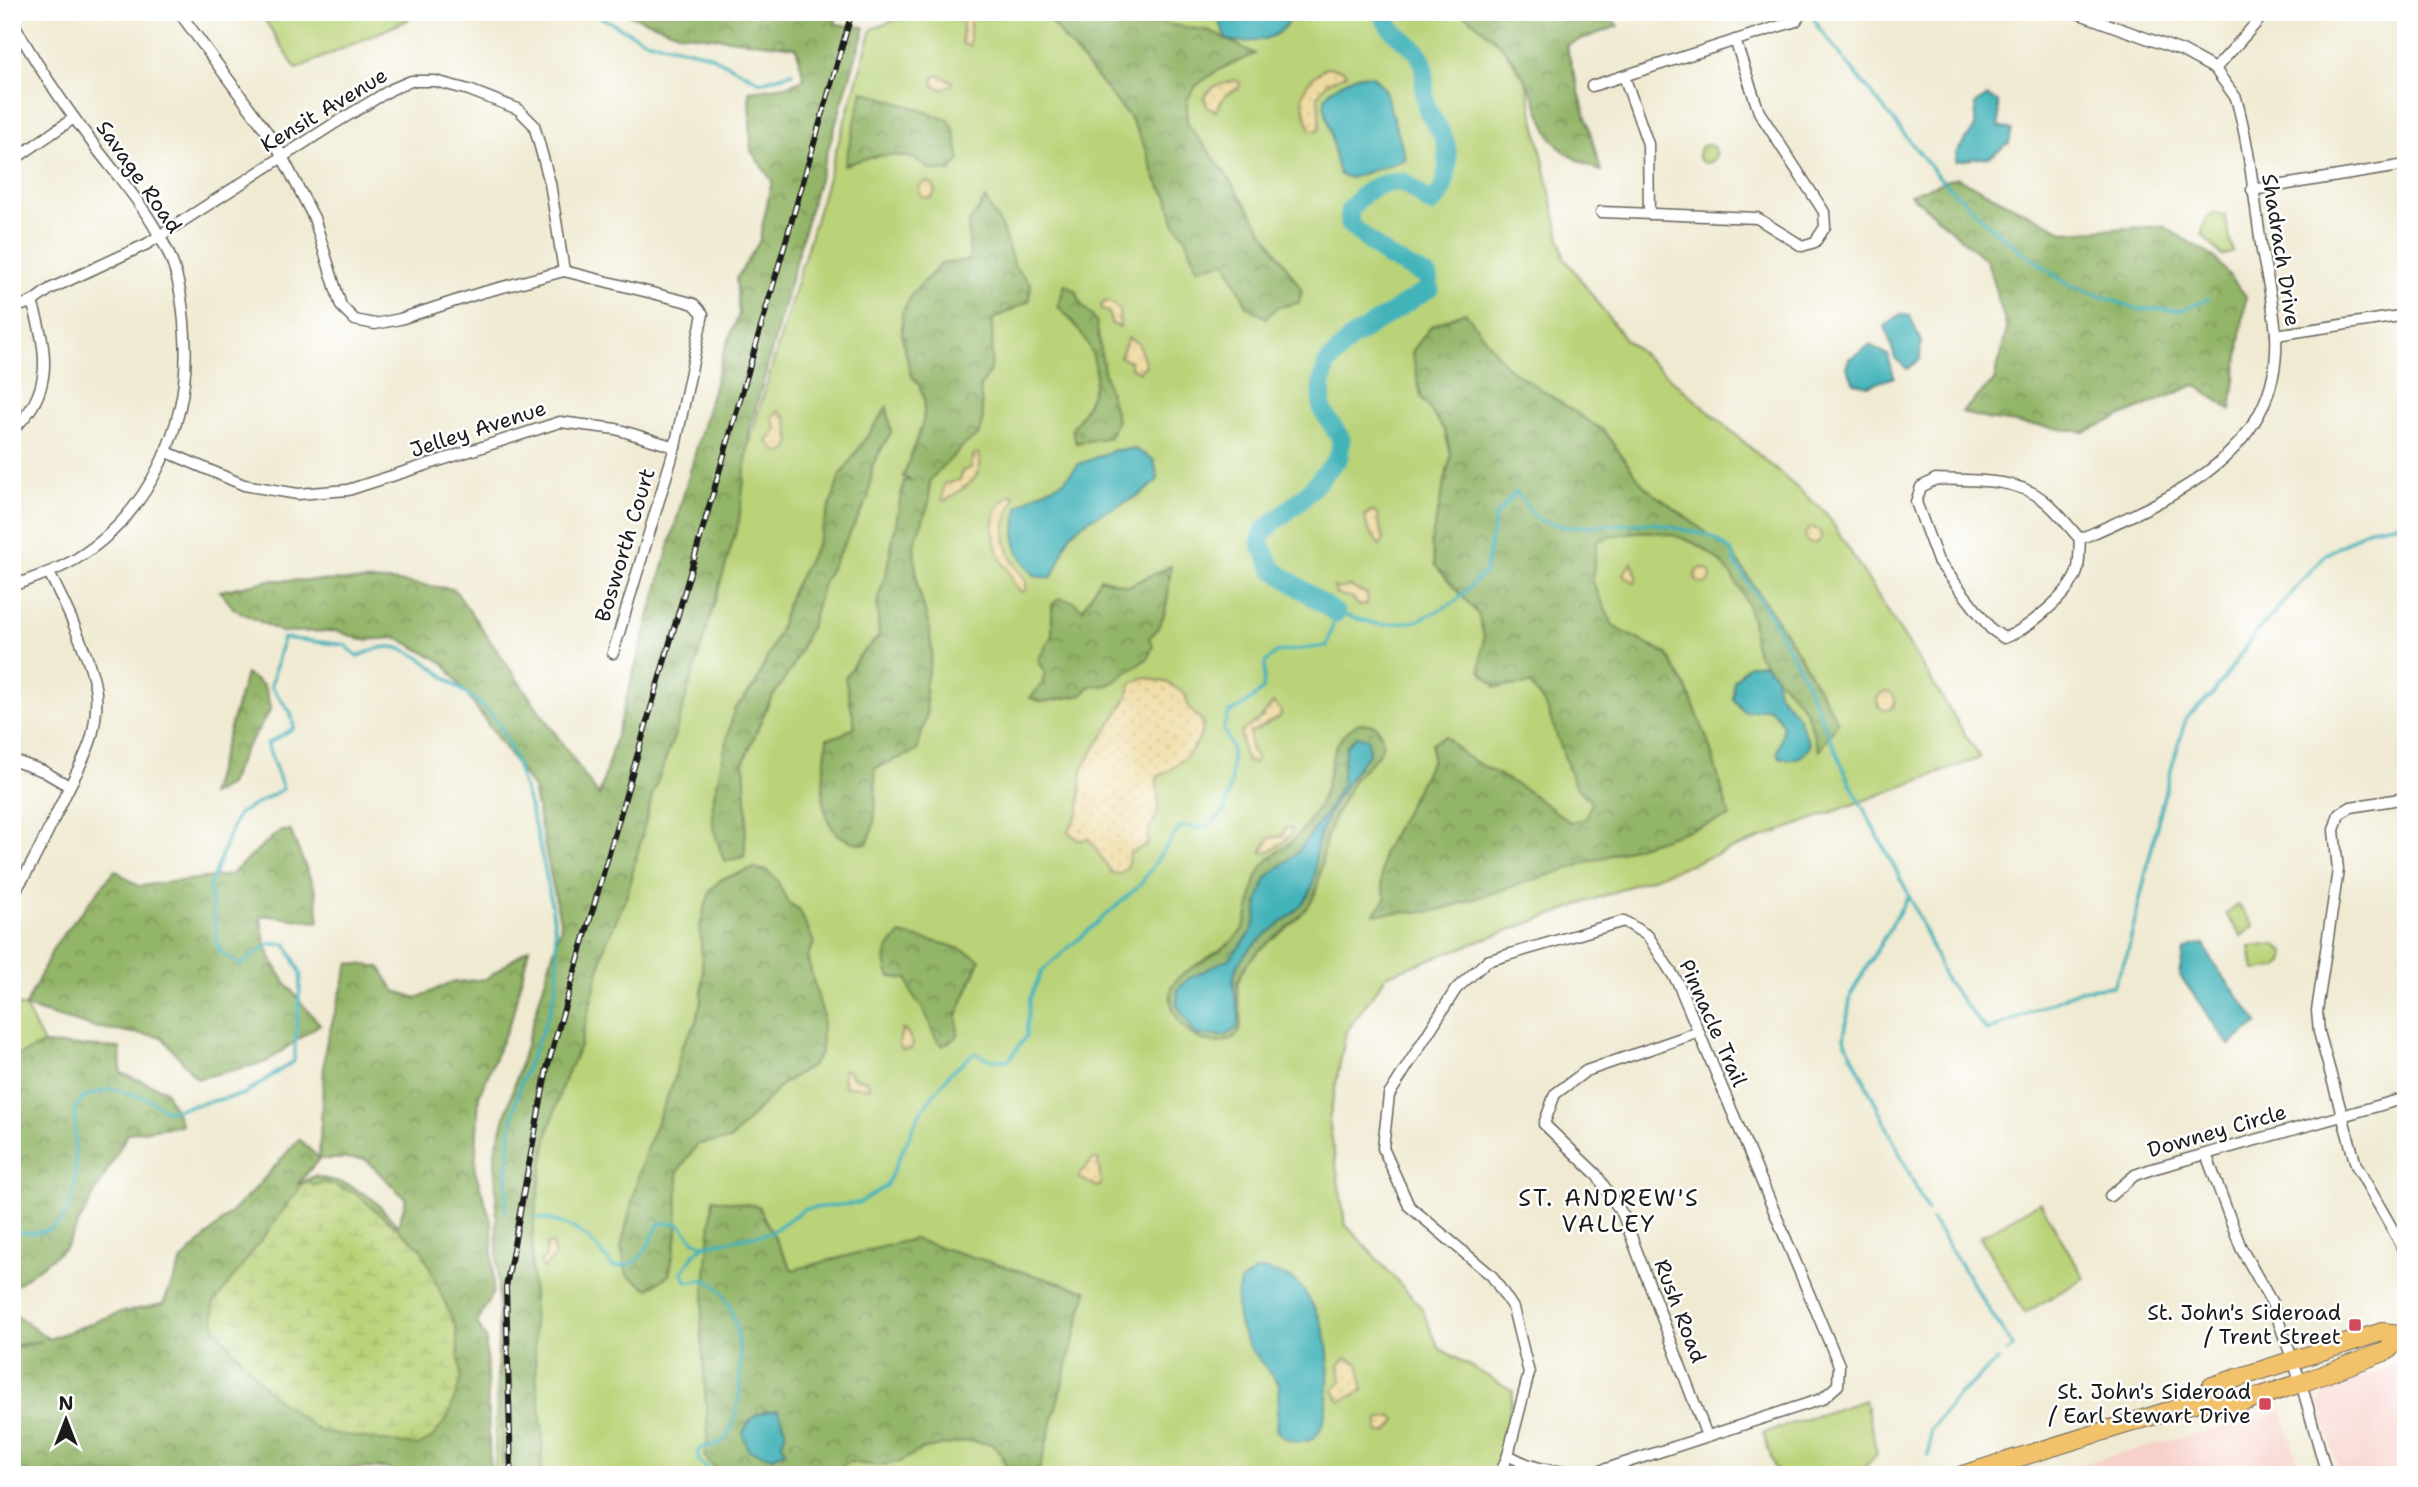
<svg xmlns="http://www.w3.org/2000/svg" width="2418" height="1487" viewBox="0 0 2418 1487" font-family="'Shantell Sans',sans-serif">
<defs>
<pattern id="forest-crowns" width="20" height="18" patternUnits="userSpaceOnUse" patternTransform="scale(1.75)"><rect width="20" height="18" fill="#93b568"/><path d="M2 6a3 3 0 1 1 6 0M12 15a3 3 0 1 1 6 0" fill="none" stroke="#779255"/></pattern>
<pattern id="wetland-marsh" width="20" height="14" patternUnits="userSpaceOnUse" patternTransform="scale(1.75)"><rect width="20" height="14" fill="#bad378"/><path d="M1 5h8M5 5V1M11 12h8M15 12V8" fill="none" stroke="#9fb567"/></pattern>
<pattern id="sand-dots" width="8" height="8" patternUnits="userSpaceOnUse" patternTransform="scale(1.75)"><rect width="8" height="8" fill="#eeda9e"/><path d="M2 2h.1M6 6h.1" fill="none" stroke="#ccba88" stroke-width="1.8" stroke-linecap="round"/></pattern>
</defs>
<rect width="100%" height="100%" fill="#fff"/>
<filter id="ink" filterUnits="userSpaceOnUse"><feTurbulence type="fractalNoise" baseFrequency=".0143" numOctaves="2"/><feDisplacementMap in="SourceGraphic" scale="14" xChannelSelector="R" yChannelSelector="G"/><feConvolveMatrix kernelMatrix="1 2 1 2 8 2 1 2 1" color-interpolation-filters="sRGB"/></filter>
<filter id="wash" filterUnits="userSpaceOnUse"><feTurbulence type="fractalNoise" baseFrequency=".00686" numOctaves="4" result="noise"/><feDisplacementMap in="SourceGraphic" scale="28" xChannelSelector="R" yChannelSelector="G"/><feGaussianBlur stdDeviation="1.57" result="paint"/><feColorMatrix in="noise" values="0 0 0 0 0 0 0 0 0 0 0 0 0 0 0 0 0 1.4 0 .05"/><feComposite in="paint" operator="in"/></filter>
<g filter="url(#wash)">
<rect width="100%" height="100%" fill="#f0ead2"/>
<!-- built -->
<g fill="#f7d0ca">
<polygon points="2406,1361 2406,1475 2340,1475 2319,1403 2328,1389"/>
<polygon points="2282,1411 2302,1475 2055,1475 2054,1471"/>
</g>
<!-- green -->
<g fill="#bad378" stroke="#6b784a" stroke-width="2">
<polygon points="260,12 408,12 408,20 296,69"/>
<polygon points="916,12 1460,12 1494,36 1526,81 1564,257 1624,338 1826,513 1980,758 1387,975 1346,1032 1329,1120 1345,1224 1421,1307 1439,1348 1513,1391 1499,1475 495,1475 499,1286 872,29"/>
<circle cx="1707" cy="154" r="9"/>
<polygon points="2214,213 2225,215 2233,252 2222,256 2202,234 2205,220"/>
<polygon points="2238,905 2254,926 2241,936 2226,914"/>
<polygon points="2276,944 2285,953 2283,963 2276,968 2254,970 2250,947"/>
<polygon points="12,1004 25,1007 44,1044 12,1058"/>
<polygon points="2040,1202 2084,1278 2025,1313 1980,1237"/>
<polygon points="1865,1400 1877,1454 1861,1471 1850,1475 1777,1475 1763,1433"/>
</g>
<!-- forest -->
<g fill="url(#forest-crowns)" stroke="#586842" stroke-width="2" fill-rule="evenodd">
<polygon points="622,12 838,12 835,24 865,27 811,206 750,429 739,521 675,734 652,796 627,895 605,946 580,1046 563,1083 547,1138 533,1226 532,1273 536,1374 543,1433 541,1475 502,1475 495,1151 561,926 533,788 444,663 398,638 361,640 338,631 281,632 234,609 220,591 271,580 390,581 454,589 599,796 723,354 739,314 736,279 759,242 772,181 751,151 749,91 786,86 804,79 796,47 678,33"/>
<path d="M1460,12H1606L1618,26L1566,45L1601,171C1538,144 1554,134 1526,81C1511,51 1487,31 1460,12Z"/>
<polygon points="1096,13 1210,31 1255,54 1218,70 1197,85 1187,100 1187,123 1223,170 1302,290 1299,303 1278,307 1266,318 1247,306 1226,262 1197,268 1187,240 1174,222 1168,198 1155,178 1146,150 1131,119 1047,18"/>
<path d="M863,91L948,119L954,130L960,160L950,171L930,170C910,148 870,154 844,166Z"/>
<polygon points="1956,177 2064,232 2163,226 2215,258 2246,296 2231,410 2195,385 2084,432 1986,419 1962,412 1994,381 2007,329 1987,261 1910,194"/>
<path d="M985,199L1000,224L1015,267L1031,284L1029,301L993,319C990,342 998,369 980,386L983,418L979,435L964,445L930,480L929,503L914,545L917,584L929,626L932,654L925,686L927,714L917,751L875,768C875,794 879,819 867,844C809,841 824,780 827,738L841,735L855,726L845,678L859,656L879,636L877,603L887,569L904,481H912L903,477L923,422L925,400L919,385L911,375L902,338V313L912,294L941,264L970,260L968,225Z"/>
<path d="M1065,284L1076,291L1081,304L1096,321L1104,371L1117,420L1110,437L1076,443L1072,429C1109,377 1101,351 1058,306Z"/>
<path d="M1465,312L1507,367L1604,431L1644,486L1731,551L1796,649L1838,722L1819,751C1814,738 1811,722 1805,710C1793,690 1762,668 1755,647C1752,638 1754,628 1752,620C1733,547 1667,514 1597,541L1592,581L1614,627L1667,654L1688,691L1708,741L1730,817L1436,911L1374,914L1386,899L1381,882L1383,853L1432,760V743L1445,736L1464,755L1526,790L1570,822L1586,819L1591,802L1574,784L1547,708L1530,684L1496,687L1480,671L1484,636L1478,614L1435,565L1431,541L1451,455L1445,431L1421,397L1412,352L1431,326Z"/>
<polygon points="887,407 891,432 873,464 868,499 823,583 812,623 792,668 769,702 744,761 747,814 744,857 724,861 713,827 713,800 734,710 755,685 779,631 791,593 817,544 840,476"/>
<path d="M1171,566C1168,591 1169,622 1149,638L1153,646L1148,658L1109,685L1088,687L1083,695L1042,702L1030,698L1042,684L1045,672L1038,660L1052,635V605L1059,598L1072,601L1083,609L1100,578L1128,586Z"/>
<polygon points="246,674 264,686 271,709 243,753 229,785 210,795"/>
<path d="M1359,723L1375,725C1395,749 1371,760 1357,776C1351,782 1348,792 1344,799C1335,814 1327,831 1324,848C1321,864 1320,886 1312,900C1294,931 1255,943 1240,976C1231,995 1247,1013 1239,1033C1210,1062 1162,1021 1172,987C1178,968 1231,953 1244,926C1252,908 1250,888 1260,870C1267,857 1280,851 1291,842C1302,832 1312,817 1319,804C1337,773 1322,744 1359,723Z"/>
<path d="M290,830L316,892L319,922L261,915C262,960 292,993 320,1024L266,1062L197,1079L162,1037L93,1027L25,1007L55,945L115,870L138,886L230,875L278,832Z"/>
<polygon points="754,868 767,871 777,880 788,903 799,909 814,943 807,957 823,1015 821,1052 813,1065 782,1084 730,1140 698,1144 678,1171 677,1235 669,1275 649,1289 627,1275 621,1248 639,1173 648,1144 674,1080 682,1046 695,1024 701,1003 703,976 700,927 704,910 711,889 722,879"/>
<path d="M901,934C928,941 958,943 980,960L957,1016L958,1036L943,1046C931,1036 932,1026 925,1013C917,998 911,998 908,979L890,977C881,958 886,948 901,934Z"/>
<path d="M529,948L512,1017L479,1096L475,1170L492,1224L493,1292L477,1323L486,1339L490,1475H394L386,1468L251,1470V1475H12V1348L42,1341L12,1346V1312L49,1339L118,1313L163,1304L182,1260L253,1191L299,1139L319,1158L325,1048L349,963L380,967L395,991L417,998L450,983L486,979ZM319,1159H365L406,1199L398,1226L373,1199L347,1184L314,1176L297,1185Z"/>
<polygon points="44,1044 120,1048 121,1073 165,1090 182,1125 128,1133 65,1248 12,1288 12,1058"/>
<polygon points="713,1199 758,1206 792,1270 913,1239 1087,1291 1040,1468 1029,1474 1006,1466 1001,1454 992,1444 966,1441 921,1450 900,1462 876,1466 849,1462 824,1475 791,1472 721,1475 704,1456 708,1437 701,1328"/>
</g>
<!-- wetland -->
<polygon fill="url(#wetland-marsh)" stroke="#6b784a" stroke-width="2" points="305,1181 314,1186 324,1182 355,1193 421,1248 456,1328 461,1379 448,1417 432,1438 418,1446 319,1431 273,1396 215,1328 213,1305"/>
<!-- sand -->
<g fill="url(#sand-dots)" stroke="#857b5d" stroke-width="2">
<polygon points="960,12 968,12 970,16 970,46 962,43 963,24 958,15"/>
<path d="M1327,67L1343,70L1347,74L1327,83L1318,96L1320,126L1318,130H1311C1298,99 1298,84 1327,67Z"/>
<polygon points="938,75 952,81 952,85 942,90 934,86 933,79"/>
<path d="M1235,80L1240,83L1239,89L1226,94L1216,111L1208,108L1204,98C1212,82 1222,86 1235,80Z"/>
<circle cx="927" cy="190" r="8"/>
<polygon points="1108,301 1119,309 1120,327 1112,324 1108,312 1101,309 1101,304"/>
<polygon points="1128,338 1138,343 1146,365 1139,372 1130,367 1130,361 1120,357"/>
<polygon points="778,411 786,417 791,441 787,451 778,453 767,441 777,430 772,418"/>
<path d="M974,454H979C986,479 962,488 945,501L942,500L944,484L960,480L962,471L971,468Z"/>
<path d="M1013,494L1015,499C998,530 1004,554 1026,580V590L1021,592C1012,586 1013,577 1007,569C992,550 984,507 1013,494Z"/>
<polygon points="1371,511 1377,513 1383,540 1380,546 1367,527 1365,515"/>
<circle cx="1813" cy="536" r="8"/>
<polygon points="1632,562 1637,576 1635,583 1623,574"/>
<circle cx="1703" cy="576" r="8"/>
<polygon points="1348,586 1367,594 1367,604 1359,606 1352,598 1336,594 1334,587 1341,589"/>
<path d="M1144,677L1168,683L1185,694L1189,708L1203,722C1203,746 1177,768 1157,777C1156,794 1164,814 1150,826L1147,845L1130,853L1127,868L1120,874L1112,873L1089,839L1079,840L1068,832L1079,811L1082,769L1127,698L1131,684Z"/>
<circle cx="1886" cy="701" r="9"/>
<polygon points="1273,703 1280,709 1281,716 1250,733 1250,749 1257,758 1254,763 1247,762 1242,747 1241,732 1260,719"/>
<path d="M1286,827L1292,829C1290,841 1271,853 1261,852L1270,838L1282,836Z"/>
<polygon points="902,1029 907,1032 913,1044 911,1049 903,1050 899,1045"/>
<polygon points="846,1069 853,1077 867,1081 870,1088 844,1086 843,1070"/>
<polygon points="1094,1159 1098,1159 1101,1184 1097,1187 1079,1178 1080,1173"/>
<polygon points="552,1243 555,1256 543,1269 540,1261 546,1257 546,1245"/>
<polygon points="1346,1358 1359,1364 1363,1390 1340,1402 1334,1390 1341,1381 1339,1365"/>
<polygon points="1392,1416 1396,1421 1387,1432 1378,1433 1378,1419"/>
</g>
<!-- water -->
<g fill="#42b3b9" stroke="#2f686a" stroke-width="2">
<path d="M1242,12H1290C1290,39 1246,47 1226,39L1218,17Z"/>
<path d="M1359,75L1373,76L1384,88L1406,159L1351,178L1340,175C1334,163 1335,155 1333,143C1326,101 1309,96 1359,75Z"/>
<polygon points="1988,96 1998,102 1999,126 2012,130 2009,143 1989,157 1956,161 1956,153 1975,127 1975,104"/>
<polygon points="1901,314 1910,316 1921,342 1920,359 1907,369 1895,358 1885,326"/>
<polygon points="1870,345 1888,355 1894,377 1868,386 1854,383 1846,367 1849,359"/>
<path d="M1135,449L1154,460L1158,479C1133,507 1102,506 1075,530C1061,542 1063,565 1050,578L1035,576C1012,550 1013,540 1018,507L1033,496L1064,481L1079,464L1114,450Z"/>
<path d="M1764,664L1776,676L1778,693L1798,716L1810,746C1802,759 1795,761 1780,758L1777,751C1785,731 1787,721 1768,708L1744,712L1733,699L1734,681L1749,665Z"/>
<path d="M1356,736L1368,739L1369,754C1350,773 1318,825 1316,852C1314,867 1317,880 1309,894C1292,925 1243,939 1234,976C1230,994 1244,1011 1237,1028L1225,1036L1196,1035L1177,1005L1178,989L1188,979L1230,958L1250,934L1256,920L1259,897L1268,876L1297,853L1327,812L1341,785L1346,747Z"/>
<polygon points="2204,944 2212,961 2258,1023 2229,1045 2179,974 2184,951 2194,945"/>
<path d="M1267,1270C1280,1274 1292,1276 1301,1287C1310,1299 1319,1316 1324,1330C1331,1350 1330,1416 1318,1433C1307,1448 1285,1442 1276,1430L1279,1384C1251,1350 1228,1328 1240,1282L1255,1271Z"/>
<path d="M778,1410L786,1430L782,1444L785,1451L773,1457L748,1450L743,1433C752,1414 758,1412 778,1410Z"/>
</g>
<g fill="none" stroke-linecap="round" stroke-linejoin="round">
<!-- stream -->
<g stroke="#42b3b9" stroke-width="3.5">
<polyline points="591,12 644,40 707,54 761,82 792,73"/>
<polyline points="1811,12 1819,28 1937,175 2001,236 2067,284 2137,309 2182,310 2208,299"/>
<polyline points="1909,895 1946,981 1987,1031 2080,990 2113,986 2127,955 2164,795 2186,718 2212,695 2255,634 2325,555 2370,528 2406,522"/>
<path d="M536,1217C577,1224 588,1235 613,1267C645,1267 645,1247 660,1223L680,1224L693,1240L705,1245L770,1233L804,1209L859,1203L886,1186L921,1111L951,1072L975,1053L992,1060H1009L1026,1036L1030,998L1042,971L1140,885L1180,827L1205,828L1224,812L1231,783L1232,749L1223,728L1229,712L1240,708L1263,690L1265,663L1277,652L1327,646L1336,613L1381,625L1417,621L1455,602L1486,570L1495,517L1516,492L1538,520L1566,527L1654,523L1711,536L1731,551L1738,567L1772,618L1801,671L1849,781L1909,895L1851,994L1844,1038L1927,1210"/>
<polyline points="1932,1220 2013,1347 2007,1352"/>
<path d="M12,1232C53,1234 60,1231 75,1191V1107L86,1096L112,1089L146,1098L168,1111L244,1094L294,1061L301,974L286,944H270L240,965L219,951L209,888L229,835L238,814L283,789L267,744L294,728L291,713L271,686L283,638L345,645L357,656C367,653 378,647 388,647C413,646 437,672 456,686C469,696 490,710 499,725C526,769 564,931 557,982C551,1019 532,1050 520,1086C508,1127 507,1170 506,1212"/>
<path d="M705,1245L694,1254L682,1273L687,1282C694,1281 702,1278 708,1281C747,1297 748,1408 726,1438C719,1448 707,1443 698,1451V1460L715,1475"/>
<polyline points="1929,1455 1930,1430 1956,1398 1998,1360"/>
</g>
<!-- river -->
<path stroke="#42b3b9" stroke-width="19" d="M1336,613L1273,569L1260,543L1263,532L1306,495L1339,457L1341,439L1322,410L1321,388L1326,365L1350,339L1430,288L1428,277L1388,257L1350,225L1349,211C1365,189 1377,182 1404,182L1431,204C1448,191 1451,157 1444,138C1438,124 1427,115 1425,100C1422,84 1429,66 1417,52C1406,39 1395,37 1384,18L1386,12"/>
</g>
</g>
<g filter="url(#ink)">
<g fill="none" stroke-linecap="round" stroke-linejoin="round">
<!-- minor casing -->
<g stroke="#66645c" stroke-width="13">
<g id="minor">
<polyline points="179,12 275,143 314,218 341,306 355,320 375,324 400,319 480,293 564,271 684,301 694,304 703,314 675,447 613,653"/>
<path d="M2074,12L2182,51L2215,69L2236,98C2250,147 2254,200 2262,251C2267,278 2274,307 2276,335C2282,454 2170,499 2080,539"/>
<path d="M12,20C36,65 66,108 97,149C118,176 142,204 159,235C178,266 183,300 185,336C191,422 151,513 76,559C56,571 34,578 12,586"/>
<polyline points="2215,69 2266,12"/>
<polyline points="1624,76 1648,144 1649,214"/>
<polyline points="1592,86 1796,21 1802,12"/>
<polyline points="12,161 74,118"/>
<polyline points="2252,190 2406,165"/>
<polyline points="1601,212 1757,218 1802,246 1815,242 1825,227 1824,212 1759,112 1735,40"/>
<polyline points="12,308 32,302 50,289 147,244 332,125 392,89 411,81 435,81 469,90 518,109 534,125 550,183 564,271"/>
<polyline points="2276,335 2406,315"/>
<path d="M12,430C54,394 48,350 32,302"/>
<polyline points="167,452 244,485 298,494 348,490 560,422 616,429 675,447"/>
<path d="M1936,479C1970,481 2014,477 2042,499C2056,509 2068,526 2080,539C2079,549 2080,563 2077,572C2069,595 2025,631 2004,638L1991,629L1938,561L1916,502L1921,487Z"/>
<polyline points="12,760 43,771 69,786"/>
<polyline points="2406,798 2351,807 2339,814 2334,830 2338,870 2317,1011 2319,1032 2356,1165 2406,1253"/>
<path d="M12,895C33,866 47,832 63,800C72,780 86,758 92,736C95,723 97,707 96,693C93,663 64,601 49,573"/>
<path d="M1624,921L1648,936L1678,983L1839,1365L1838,1385L1822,1399L1594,1473C1561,1473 1536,1471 1508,1455L1529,1373L1513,1308L1492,1276L1409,1206L1383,1148L1389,1095L1456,989L1487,961Z"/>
<polyline points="1699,1032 1586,1071 1555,1094 1544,1124 1596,1174 1623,1215 1707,1436"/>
<polyline points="2206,1154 2241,1248 2272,1303 2301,1383 2327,1475"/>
<polyline points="2110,1196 2135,1175 2152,1169 2406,1098"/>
<polyline points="1500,1475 1508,1455"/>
</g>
</g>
<!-- primary casing -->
<g stroke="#66645c" stroke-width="20">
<g id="primary">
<polyline points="2201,1401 2212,1386 2382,1332 2400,1334"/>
<polyline points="1962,1475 2201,1401 2227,1407 2301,1383 2387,1351 2406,1331"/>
</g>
</g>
<!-- minor -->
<use href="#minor" stroke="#fff" stroke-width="10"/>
<!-- primary -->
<use href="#primary" stroke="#f2c26a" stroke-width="18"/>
<!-- rail casing -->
<g stroke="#1c1c1c" stroke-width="6">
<polyline id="rail" points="511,1475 506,1287 547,1068 852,12"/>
</g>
<!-- rail -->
<use href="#rail" stroke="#fff" stroke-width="3.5" stroke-dasharray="10" stroke-linecap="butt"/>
</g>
</g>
<!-- markers -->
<g fill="#d1495b" stroke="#fff" stroke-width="2.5">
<rect x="2348" y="1318" width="14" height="14" rx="3.5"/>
<rect x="2258" y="1397" width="14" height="14" rx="3.5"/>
</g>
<g text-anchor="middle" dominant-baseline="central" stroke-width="5" stroke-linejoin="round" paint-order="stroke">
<!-- street labels -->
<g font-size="21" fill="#1c1c1c" stroke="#fff">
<text transform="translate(324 110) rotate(-31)">Kensit Avenue</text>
<text transform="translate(139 177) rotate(55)">Savage Road</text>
<text transform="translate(2281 250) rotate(81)">Shadrach Drive</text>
<text transform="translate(478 429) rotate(-18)">Jelley Avenue</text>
<text transform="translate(625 545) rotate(-73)">Bosworth Court</text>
<text transform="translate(1713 1023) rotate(66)">Pinnacle Trail</text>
<text transform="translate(2217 1131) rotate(-16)">Downey Circle</text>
<text transform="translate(1680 1311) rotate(69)">Rush Road</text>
</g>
<!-- poi labels -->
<g font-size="21" fill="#1c1c1c" stroke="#fff" text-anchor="end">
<text x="2341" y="1313">St. John's Sideroad<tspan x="2341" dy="24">/ Trent Street</tspan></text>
<text x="2251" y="1392">St. John's Sideroad<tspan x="2251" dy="24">/ Earl Stewart Drive</tspan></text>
</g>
<!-- neighbourhood labels -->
<g font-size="23" letter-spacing="2" fill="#1c1c1c" stroke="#fff">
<text x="1609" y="1198">ST. ANDREW'S<tspan x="1609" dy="26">VALLEY</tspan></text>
</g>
</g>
<!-- margin -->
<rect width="2418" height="1487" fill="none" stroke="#fff" stroke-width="42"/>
<!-- north arrow -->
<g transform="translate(66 1420)" stroke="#ffffff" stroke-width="5" paint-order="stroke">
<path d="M0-5L12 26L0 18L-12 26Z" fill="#1c1c1c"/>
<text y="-10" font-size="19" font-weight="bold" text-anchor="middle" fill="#1c1c1c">N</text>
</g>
</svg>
